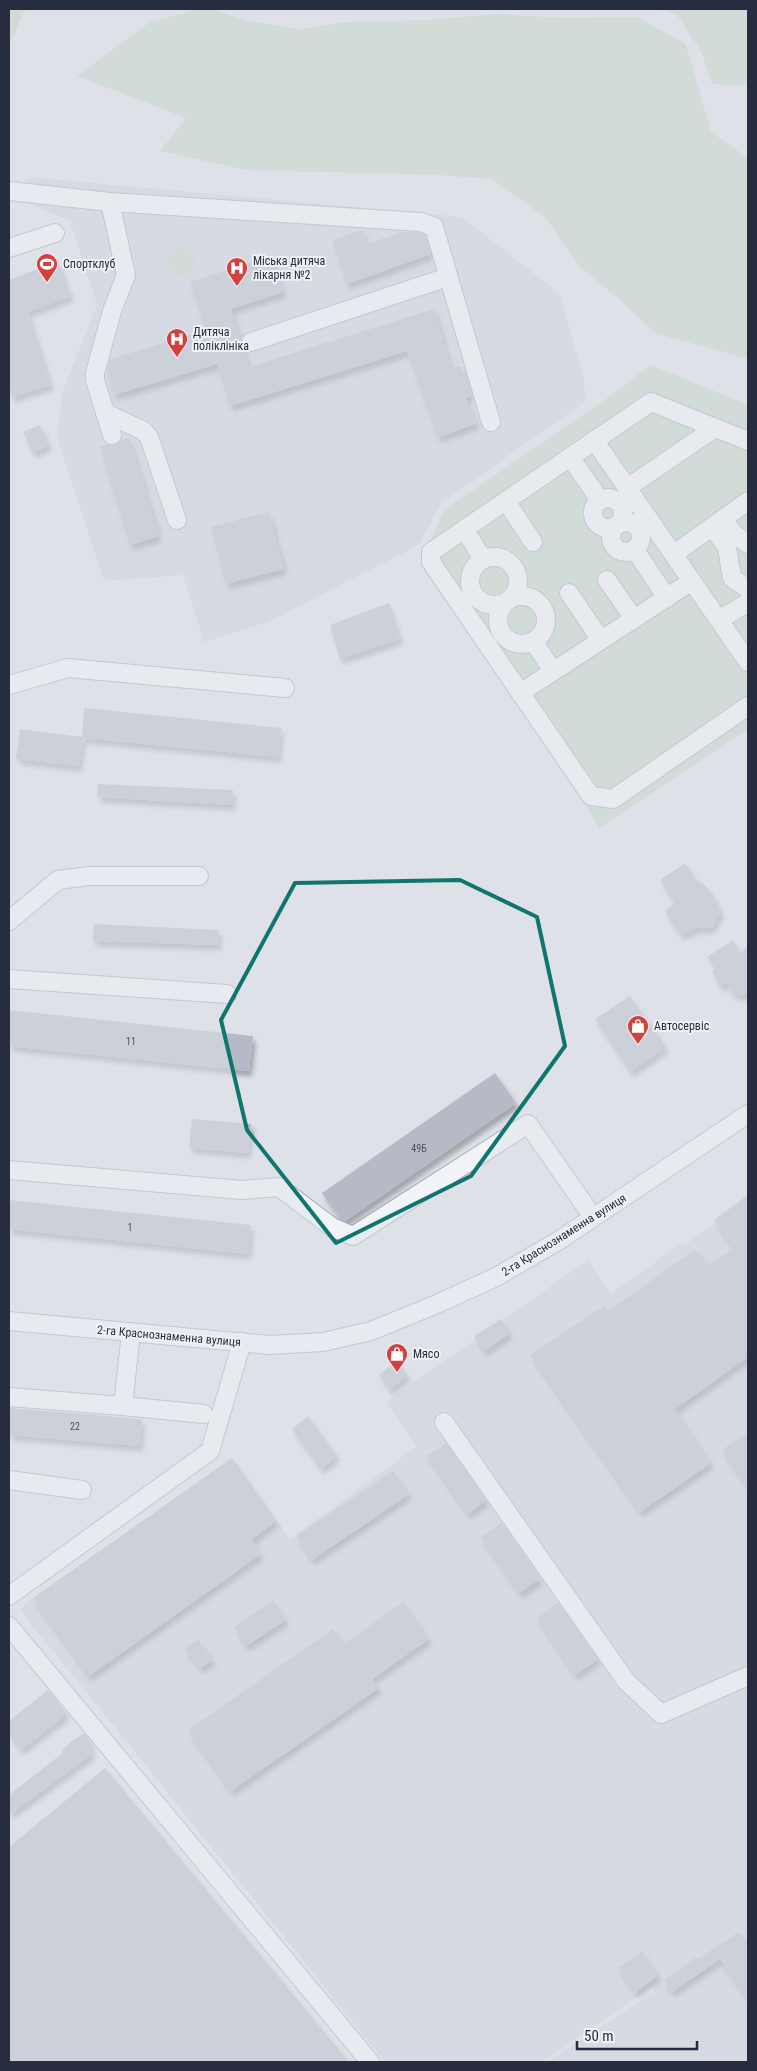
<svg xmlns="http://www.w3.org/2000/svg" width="757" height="2071" viewBox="0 0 757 2071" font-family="'Roboto Condensed',sans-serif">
<defs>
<filter id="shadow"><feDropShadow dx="3" dy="5.5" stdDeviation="2.5" flood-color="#0004"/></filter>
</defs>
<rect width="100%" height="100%" fill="#dfe1e9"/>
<!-- built -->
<g fill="#cdd0db">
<polygon points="29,177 462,217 559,293 583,374 586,401 440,504 419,545 268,622 204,642 183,575 104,581 57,437 62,393 97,305 70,221 25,202"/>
<polygon points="748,1199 748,2062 547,2062 654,1992 652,1987 542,2062 385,2062 20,1610 33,1598 232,1458 290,1539 416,1447 386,1402 588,1260 611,1293 681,1244 685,1245"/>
</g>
<!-- green -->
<g fill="#c2d3c0">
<path d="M9,9H26C18,19 19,33 9,42Z"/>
<polygon points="200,9 210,9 249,21 301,29 347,22 428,20 497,14 566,18 637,17 686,44 711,132 748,158 748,359 655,333 619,299 579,266 545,217 492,179 438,175 245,170 160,151 186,118 77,76 150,22"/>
<polygon points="660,9 748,9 748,74 744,86 712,84 702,53 677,15"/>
<circle cx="181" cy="262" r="14"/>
<polygon points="651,365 748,405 748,729 600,828 422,561 444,510 609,397"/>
</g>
<!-- building -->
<g fill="#b6bac6" filter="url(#shadow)">
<polygon points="362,230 367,244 403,232 419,232 425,235 431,254 347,284 332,240"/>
<polygon points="271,256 283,292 231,309 249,367 434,309 443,340 442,340 452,369 460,366 471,396 466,398 476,424 438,437 407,351 230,406 217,364 114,395 107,370 110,359 206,330 190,282"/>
<polygon points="58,261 71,296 28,312 51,385 12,397 9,386 9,280"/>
<polygon points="40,425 49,445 33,453 23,432"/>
<polygon points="129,438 159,536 130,545 100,447 107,444 115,445 121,440"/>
<polygon points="269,512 284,569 226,584 211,527"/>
<polygon points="389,603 400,639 340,659 330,625"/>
<polygon points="84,708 281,728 278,757 83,738 79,766 16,759 20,729 82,737"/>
<polygon points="98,784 233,790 232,805 97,797"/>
<polygon points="685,863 696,880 703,883 714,896 721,912 712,928 696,928 681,935 665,912 674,902 660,880"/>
<polygon points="94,924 219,930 218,945 93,941"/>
<polygon points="733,940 740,953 748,946 748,990 742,996 733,994 727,983 720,986 712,972 716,969 707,957"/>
<polygon points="630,996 666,1047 631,1072 595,1019"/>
<polygon points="9,1010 253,1036 249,1071 9,1046"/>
<polygon points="495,1073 516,1103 345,1221 340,1219 322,1193"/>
<polygon points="192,1119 251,1124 248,1153 189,1148"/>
<polygon points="748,1195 748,1357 675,1409 711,1463 640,1512 530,1355 604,1306 608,1311 696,1249 708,1266 734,1248 714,1220"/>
<polygon points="9,1200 251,1225 248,1254 9,1229"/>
<polygon points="501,1319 510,1333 484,1351 474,1336"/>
<polygon points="396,1361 408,1375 390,1390 379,1375"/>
<polygon points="9,1408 142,1419 140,1446 9,1435"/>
<polygon points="308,1416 337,1456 321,1469 292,1429"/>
<polygon points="748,1432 748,1488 722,1450"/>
<polygon points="446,1443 486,1500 468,1514 427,1456"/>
<polygon points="232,1458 276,1521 251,1540 261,1554 89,1676 33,1598"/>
<polygon points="393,1471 409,1494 312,1560 296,1536"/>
<polygon points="501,1523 540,1579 519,1593 481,1537"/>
<polygon points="273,1600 286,1620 246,1646 234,1627"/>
<polygon points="403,1602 429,1639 372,1679 379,1688 231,1791 188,1730 333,1629 344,1644"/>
<polygon points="558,1603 598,1659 575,1675 537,1618"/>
<polygon points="198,1639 213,1660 200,1668 184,1648"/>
<polygon points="48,1690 67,1714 21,1750 9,1734 9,1721"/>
<polygon points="84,1733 92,1745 88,1748 93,1753 9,1815 9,1795 64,1752 62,1749"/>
<polygon points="105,1768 349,2062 9,2062 9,1847"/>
<polygon points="739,1932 748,1945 748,2000 720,1959 672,1992 664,1980 696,1957 698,1959"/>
<polygon points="642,1951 658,1975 635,1993 618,1968"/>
</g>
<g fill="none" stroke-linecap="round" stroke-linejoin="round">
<!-- minor casing -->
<g stroke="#a4a7b3" stroke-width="20">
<g id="minor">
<polyline points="9,191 110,202 421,222 434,227 491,422"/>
<polyline points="110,202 126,275 112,311 95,373 95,380 112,435"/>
<polyline points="9,248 55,233"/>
<polyline points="251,342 448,277"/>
<polyline points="105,413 144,431 149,437 177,520"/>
<polyline points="594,440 748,662"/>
<polyline points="748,441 651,402 431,552 431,562 591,796 613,799 748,706"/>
<polyline points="570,457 600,500"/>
<polyline points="627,488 715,428"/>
<circle cx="608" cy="513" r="15"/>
<polyline points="506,501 533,542"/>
<polyline points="723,519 733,533 748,544"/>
<circle cx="626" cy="537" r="15"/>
<polyline points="712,527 727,547 732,578 748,589"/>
<polyline points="464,529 483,559"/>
<polyline points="635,550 667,598"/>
<polyline points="674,554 748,501"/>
<circle cx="494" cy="581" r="24"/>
<polyline points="607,580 634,619"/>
<polyline points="569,593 601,640"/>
<circle cx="522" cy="620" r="24"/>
<polyline points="719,620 747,603"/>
<polyline points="533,641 553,671"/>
<polyline points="9,685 68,668 285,688"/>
<polyline points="520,693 692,581"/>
<polyline points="9,921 58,880 89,876 199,876"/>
<polyline points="9,979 227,994"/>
<polyline points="9,1170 242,1190 279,1187 332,1227 353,1236 528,1124 593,1217"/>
<polyline points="9,1321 270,1345 323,1342 371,1331 437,1304 496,1277 558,1241 748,1114"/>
<polyline points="9,1397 123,1406 131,1332"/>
<polyline points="123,1406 204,1414"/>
<polyline points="444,1422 626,1681 661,1714 748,1676"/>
<polyline points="9,1480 82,1490"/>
<polyline points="9,1596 210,1451 242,1342"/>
<polyline points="9,1626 370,2062"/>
</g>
</g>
<!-- minor -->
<use href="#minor" stroke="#f2f3f7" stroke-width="18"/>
</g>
<!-- marked area -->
<path d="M0 0H757V2071H0ZM460,880L537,917L565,1046L471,1176L336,1243L247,1130L221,1020L295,883Z" fill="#dfe1e9" fill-opacity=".55" fill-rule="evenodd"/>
<path fill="none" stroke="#0f766e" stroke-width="4" stroke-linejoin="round" d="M460,880L537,917L565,1046L471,1176L336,1243L247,1130L221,1020L295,883Z"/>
<!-- icons -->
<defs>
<g id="stadium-pin" transform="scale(1.125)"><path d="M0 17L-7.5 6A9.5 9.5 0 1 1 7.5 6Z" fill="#d3413f" stroke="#eff1f6"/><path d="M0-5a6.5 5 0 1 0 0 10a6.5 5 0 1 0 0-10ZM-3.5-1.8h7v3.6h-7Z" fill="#fff"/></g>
<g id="hospital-pin" transform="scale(1.125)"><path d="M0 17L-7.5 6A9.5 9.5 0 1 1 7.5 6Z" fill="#d3413f" stroke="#eff1f6"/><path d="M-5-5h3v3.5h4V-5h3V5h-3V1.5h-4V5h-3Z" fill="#fff"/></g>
<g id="shop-pin" transform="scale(1.125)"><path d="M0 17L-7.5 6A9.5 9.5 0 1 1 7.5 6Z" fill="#d3413f" stroke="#eff1f6"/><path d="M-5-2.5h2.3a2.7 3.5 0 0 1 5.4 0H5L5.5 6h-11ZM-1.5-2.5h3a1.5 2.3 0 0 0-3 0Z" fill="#fff"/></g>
</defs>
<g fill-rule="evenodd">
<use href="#stadium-pin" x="47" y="264"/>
<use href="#hospital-pin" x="237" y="268"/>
<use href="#hospital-pin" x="177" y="339"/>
<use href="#shop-pin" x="638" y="1026"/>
<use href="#shop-pin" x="397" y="1354"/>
</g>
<g text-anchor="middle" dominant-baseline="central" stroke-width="4" stroke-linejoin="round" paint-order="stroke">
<!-- number labels -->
<g font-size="10" fill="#4b5062">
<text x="131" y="1041">11</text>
<text x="419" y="1148">49Б</text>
<text x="130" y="1227">1</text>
<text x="75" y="1426">22</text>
</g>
<!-- poi labels -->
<g font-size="12" fill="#272d41" stroke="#eff1f6" text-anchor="start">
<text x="253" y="261">Міська дитяча<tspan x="253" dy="14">лікарня №2</tspan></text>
<text x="63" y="264">Спортклуб</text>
<text x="193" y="332">Дитяча<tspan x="193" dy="14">поліклініка</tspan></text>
<text x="654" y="1026">Автосервіс</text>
<text x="413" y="1354">Мясо</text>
</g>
<!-- street labels -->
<g font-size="12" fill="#272d41" stroke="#eff1f6">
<text transform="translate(564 1235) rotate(-32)">2-га Краснознаменна вулиця</text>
<text transform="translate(169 1336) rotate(5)">2-га Краснознаменна вулиця</text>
</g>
</g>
<!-- border -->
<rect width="757" height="2071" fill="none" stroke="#272d41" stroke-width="20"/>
<!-- scale -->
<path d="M577 2041v8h120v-8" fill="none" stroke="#272d41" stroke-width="2.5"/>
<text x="584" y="2041" font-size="15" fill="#272d41" stroke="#eff1f6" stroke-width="4" paint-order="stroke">50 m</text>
</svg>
